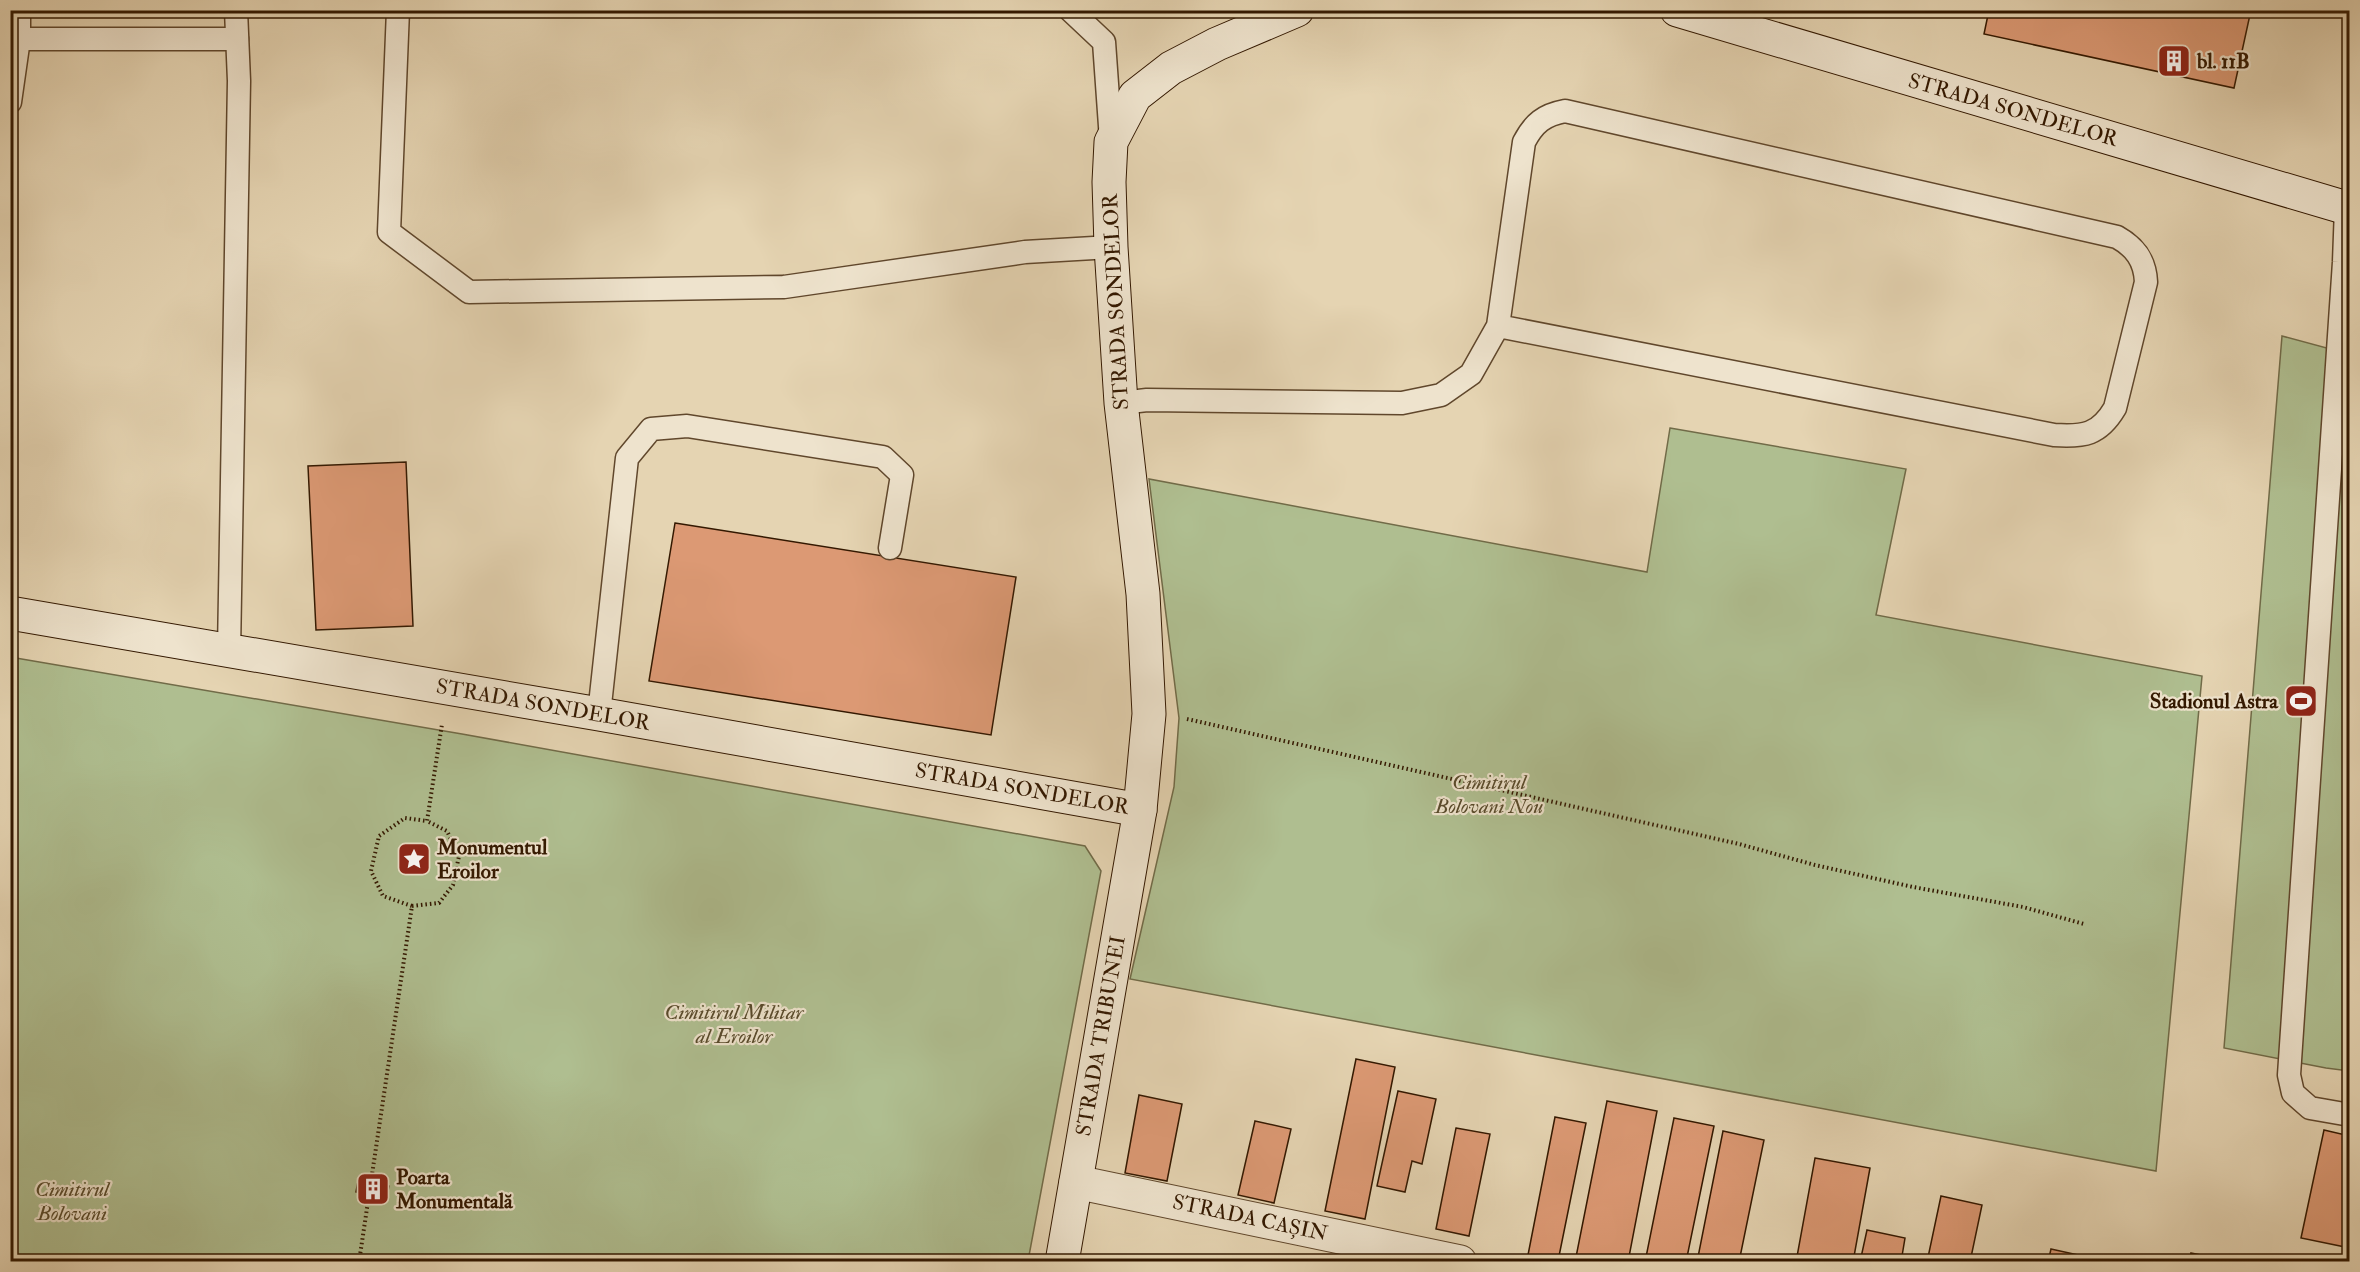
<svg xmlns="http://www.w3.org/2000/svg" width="2360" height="1272" viewBox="0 0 2360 1272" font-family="'IM FELL Double Pica',serif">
<rect width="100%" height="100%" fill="#e5d4b2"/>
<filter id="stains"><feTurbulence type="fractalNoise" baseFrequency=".00333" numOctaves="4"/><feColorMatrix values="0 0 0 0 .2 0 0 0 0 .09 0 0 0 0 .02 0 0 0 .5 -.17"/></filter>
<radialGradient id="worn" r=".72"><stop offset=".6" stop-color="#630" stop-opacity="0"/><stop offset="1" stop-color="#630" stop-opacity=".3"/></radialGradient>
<!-- green -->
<g fill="#afbe90" stroke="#716b48" stroke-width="1.5">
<polygon points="2282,336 2349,354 2349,1071 2326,1068 2224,1048"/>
<polygon points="1670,428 1906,469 1876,615 2202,676 2156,1171 1130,979 1174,787 1179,718 1149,479 1647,572"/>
<polygon points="10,657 462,734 1085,846 1101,871 1028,1261 11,1261"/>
</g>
<!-- building -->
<g fill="#dc9974" stroke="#331800" stroke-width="1.5">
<polygon points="1989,10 2251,10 2234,88 1984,34"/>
<polygon points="406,462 413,626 316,630 308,466"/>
<polygon points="675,523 1016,577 991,735 649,681"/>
<polygon points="1356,1059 1395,1067 1365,1219 1325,1211"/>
<polygon points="1398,1091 1436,1099 1422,1164 1412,1161 1405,1192 1377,1186"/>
<polygon points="1139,1095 1182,1104 1167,1181 1125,1173"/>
<polygon points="1607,1101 1657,1111 1628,1262 1575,1262"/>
<polygon points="1555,1117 1586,1123 1558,1261 1528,1255"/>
<polygon points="1674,1118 1714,1126 1686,1262 1645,1262"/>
<polygon points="1255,1121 1291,1129 1274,1203 1238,1195"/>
<polygon points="1456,1128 1490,1134 1469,1236 1436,1229"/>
<polygon points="2324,1130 2350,1136 2350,1248 2301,1238"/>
<polygon points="1723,1131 1764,1140 1739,1262 1697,1262"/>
<polygon points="1815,1158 1870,1168 1853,1262 1796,1262"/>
<polygon points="358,1181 389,1186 387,1197 356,1192"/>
<polygon points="1941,1196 1982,1205 1970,1262 1927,1262"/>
<polygon points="1867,1230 1905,1238 1901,1262 1860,1262"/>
<polygon points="2051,1249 2092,1258 2091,1262 2048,1262"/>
<polygon points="2191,1253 2227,1260 2227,1262 2189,1262"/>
</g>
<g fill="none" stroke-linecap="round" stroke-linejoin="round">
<!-- lane casing -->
<g stroke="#60472c" stroke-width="25">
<g id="lane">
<polyline points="398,10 389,232 469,292 784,287 1025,252 1111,247"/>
<polyline points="1070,10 1104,42 1111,140"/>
<polyline points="19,39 237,39"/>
<polyline points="10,102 19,39 19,10"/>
<polyline points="2346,208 2344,262 2289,1075 2293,1093 2310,1108 2350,1115"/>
<path d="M1121,403L1147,400L1402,403L1441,395L1471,374L1498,326L2054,435C2084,437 2099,435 2115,408L2146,282C2145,260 2135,247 2117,237L1565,111C1544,115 1534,123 1524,142L1498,326"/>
<polyline points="229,651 239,81 236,10"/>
<polyline points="599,714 627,458 651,429 687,426 883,457 902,475 890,548"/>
</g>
</g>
<!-- street casing -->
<g stroke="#60472c" stroke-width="35">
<polyline id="street" points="1076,1182 1460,1262"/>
</g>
<!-- secondary casing -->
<g stroke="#331800" stroke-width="35">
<g id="secondary">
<polyline points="1677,10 2350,209"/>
<polyline points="10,613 599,714 1140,810"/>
<polyline points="1062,1262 1140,810 1149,714 1143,594 1121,403 1111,247 1109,182 1111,142 1135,96 1171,68 1217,44 1297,10"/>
</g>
</g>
<!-- path -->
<g stroke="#331800" stroke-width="4" stroke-dasharray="1.5 3" stroke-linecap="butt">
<polyline points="1187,719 1739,844 1815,865 1913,887 2023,907 2084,924"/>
<polyline points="412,906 439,903 453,885 459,856 447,831 427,821"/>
<polyline points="359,1262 412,906 383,896 371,871 379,836 405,818 427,821 442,724"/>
</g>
<!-- lane -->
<use href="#lane" stroke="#eee3cd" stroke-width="22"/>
<!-- street -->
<use href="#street" stroke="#eee3cd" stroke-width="33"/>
<!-- secondary -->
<use href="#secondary" stroke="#eee3cd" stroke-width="33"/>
</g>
<!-- icons -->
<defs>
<g id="building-square" transform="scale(1.725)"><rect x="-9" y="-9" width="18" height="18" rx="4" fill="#8f2418" stroke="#eee3cd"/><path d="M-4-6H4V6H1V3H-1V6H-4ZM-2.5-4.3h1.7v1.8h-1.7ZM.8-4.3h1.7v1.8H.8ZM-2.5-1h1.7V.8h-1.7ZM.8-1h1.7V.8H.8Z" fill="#fff"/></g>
<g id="stadium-square" transform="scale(1.725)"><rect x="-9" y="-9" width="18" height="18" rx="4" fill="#8f2418" stroke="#eee3cd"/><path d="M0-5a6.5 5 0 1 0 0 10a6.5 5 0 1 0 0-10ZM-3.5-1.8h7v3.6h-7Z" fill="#fff"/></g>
<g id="sight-square" transform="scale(1.725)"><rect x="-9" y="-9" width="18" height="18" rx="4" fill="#8f2418" stroke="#eee3cd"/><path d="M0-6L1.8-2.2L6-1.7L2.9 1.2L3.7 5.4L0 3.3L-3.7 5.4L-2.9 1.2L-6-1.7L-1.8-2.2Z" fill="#fff"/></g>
</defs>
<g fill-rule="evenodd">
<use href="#building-square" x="2174" y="61"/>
<use href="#stadium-square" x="2301" y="701"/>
<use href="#sight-square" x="414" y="859"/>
<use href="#building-square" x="373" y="1189"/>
</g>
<g text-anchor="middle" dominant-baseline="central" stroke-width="4.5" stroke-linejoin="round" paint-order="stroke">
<!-- poi labels -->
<g font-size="21" font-weight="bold" fill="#331800" stroke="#eee3cd" text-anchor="start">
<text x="2197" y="61">bl. 11B</text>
<text x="2278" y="701" text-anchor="end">Stadionul Astra</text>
<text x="437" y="847">Monumentul<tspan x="437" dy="24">Eroilor</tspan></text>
<text x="396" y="1177">Poarta<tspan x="396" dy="24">Monumentală</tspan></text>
</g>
<!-- street labels -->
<g font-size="21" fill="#331800" stroke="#eee3cd">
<text transform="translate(2013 110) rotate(16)">STRADA SONDELOR</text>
<text transform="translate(1116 302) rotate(-93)">STRADA SONDELOR</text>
<text transform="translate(543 705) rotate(10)">STRADA SONDELOR</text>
<text transform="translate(1022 789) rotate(10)">STRADA SONDELOR</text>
<text transform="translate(1101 1036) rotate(-80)">STRADA TRIBUNEI</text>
<text transform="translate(1250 1218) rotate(12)">STRADA CAȘIN</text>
</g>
<!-- park labels -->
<g font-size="21" font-style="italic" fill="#584a2b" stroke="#eee3cd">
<text x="1489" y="782">Cimitirul<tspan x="1489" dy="24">Bolovani Nou</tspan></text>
<text x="734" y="1012">Cimitirul Militar<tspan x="734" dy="24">al Eroilor</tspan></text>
<text x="72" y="1189">Cimitirul<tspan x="72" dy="24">Bolovani</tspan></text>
</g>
</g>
<!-- margin -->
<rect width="2360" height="1272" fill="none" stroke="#e5d4b2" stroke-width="36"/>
<rect x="12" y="12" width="2336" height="1248" fill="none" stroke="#331800" stroke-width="3"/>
<rect x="18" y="18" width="2324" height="1236" fill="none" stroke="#331800" stroke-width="1.5"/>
<rect width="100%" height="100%" filter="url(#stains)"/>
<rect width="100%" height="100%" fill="url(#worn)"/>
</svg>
